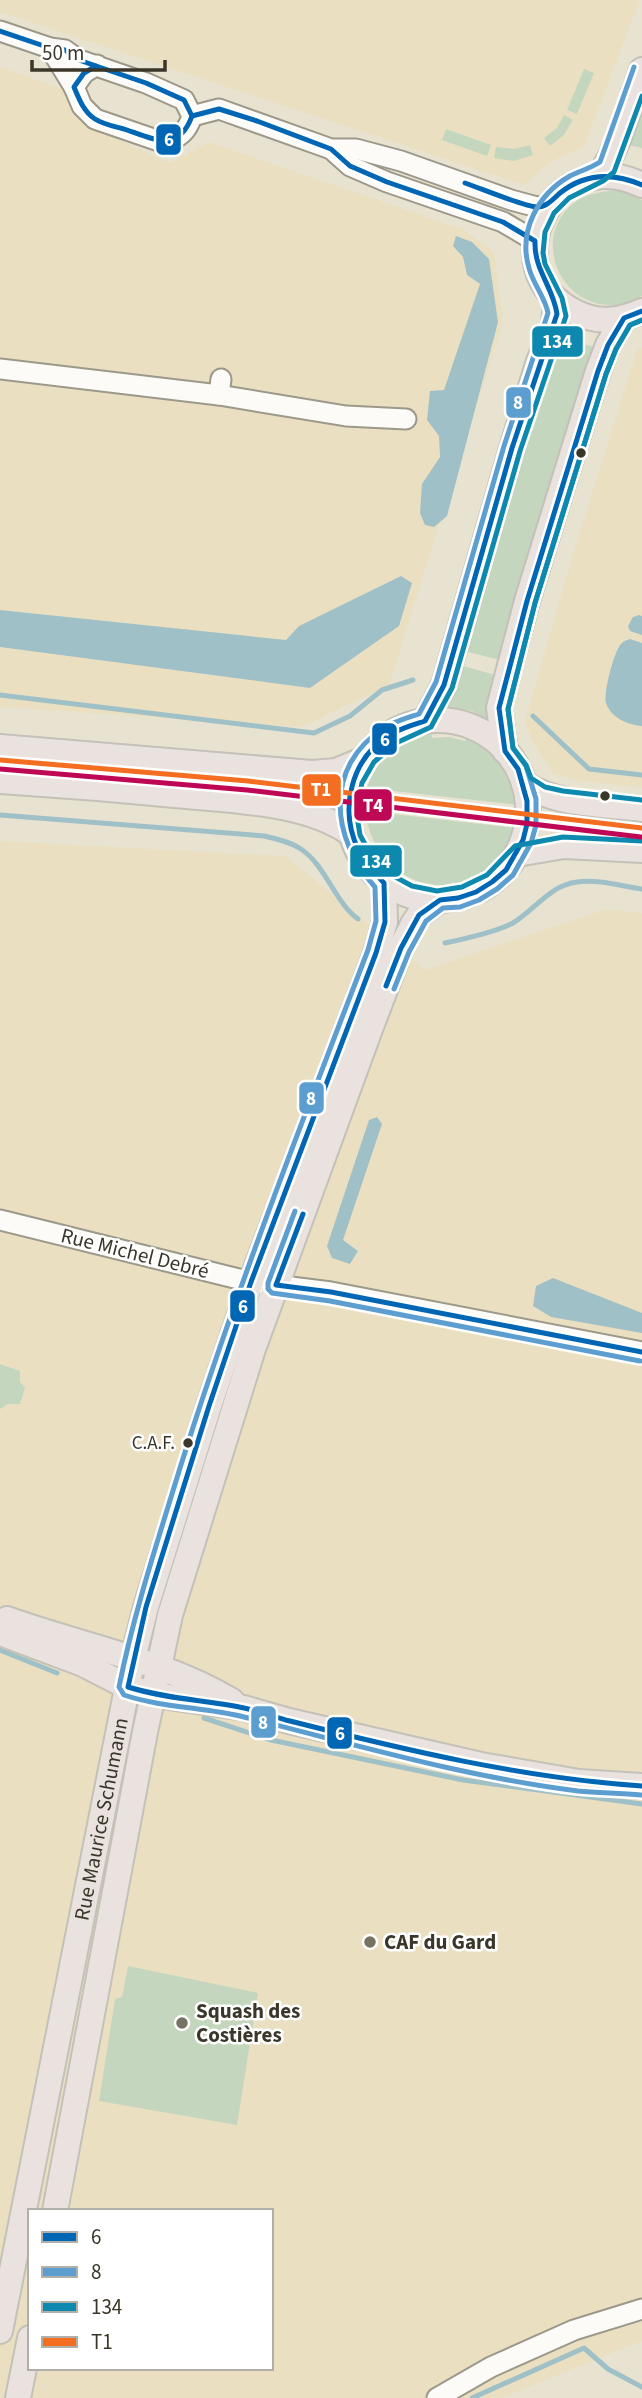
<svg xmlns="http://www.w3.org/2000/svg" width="642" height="2398" viewBox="0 0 642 2398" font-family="'Source Sans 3',sans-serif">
<rect width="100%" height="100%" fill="#e8e3d0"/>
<!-- built -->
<g fill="#eae0c1" fill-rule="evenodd">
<polygon points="0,0 640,0 584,146 549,163 524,185 0,12"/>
<polygon points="0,67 68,91 90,127 170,163 209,142 462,229 494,252 503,323 389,685 301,727 0,707"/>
<polygon points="642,348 642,788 575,780 553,774 531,739 525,721 569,567 637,350"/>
<path d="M0,841L285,856L425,970L607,909L642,913V2341L501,2398H0ZM30,2211H271V2368H30Z"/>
</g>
<!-- green -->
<g fill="#c4d6be">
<polygon points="584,69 594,73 577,114 567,110"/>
<polygon points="642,111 642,148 628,145"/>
<polygon points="564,115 573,120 564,135 550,146 544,138 557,128"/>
<polygon points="446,129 491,145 487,156 442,140"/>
<polygon points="530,145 533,155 514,161 494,158 496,147 514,149"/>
<path d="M615,190L634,195L642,200V296C633,302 622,306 611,305C556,305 530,232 578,200C590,193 602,192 615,190Z"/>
<polygon points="559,337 598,348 504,661 464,651"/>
<polygon points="460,665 499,676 493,722 472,711 442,707"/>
<path d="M432,731V738L449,737L465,741L468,734C502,751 513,768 520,805L367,788C376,758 401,736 432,731Z"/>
<path d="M365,811L516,828C488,913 377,901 365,811Z"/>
<polygon points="0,1364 20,1371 20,1382 25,1388 20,1404 8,1404 0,1409"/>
<polygon points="128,1966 258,1993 237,2125 99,2101 115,1999 122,1997"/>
</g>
<!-- water -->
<g fill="#a0c0c8">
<polygon points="456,236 472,242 489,259 498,322 447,516 434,527 425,525 420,513 422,484 440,457 439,436 427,420 430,391 444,390 480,284 467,275 463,257 453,246"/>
<polygon points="401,576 412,583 399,626 310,688 0,647 0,610 286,640 299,626"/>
<polygon points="639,615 642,616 642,635 630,631 628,626 633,617"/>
<path d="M630,639L642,643V726C628,725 611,718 606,703C603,694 614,651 621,644C625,640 625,641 630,639Z"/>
<polygon points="377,1117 382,1124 343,1240 358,1251 350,1264 332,1258 327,1246 369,1120"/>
<polygon points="553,1278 642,1313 642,1333 551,1317 533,1306 536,1286"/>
</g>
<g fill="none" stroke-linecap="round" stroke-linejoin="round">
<!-- stream -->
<g stroke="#a0c0c8" stroke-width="5">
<polyline points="0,695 314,733 350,716 382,690 413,680"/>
<polyline points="533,716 589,769 642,775"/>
<path d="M0,815L264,836C277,839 290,842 301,849C326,866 334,901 358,919"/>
<path d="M445,943C464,939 496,932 513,923C535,910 550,885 577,882C598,879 621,886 642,889"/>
<polyline points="0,1650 57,1673"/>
<polyline points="204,1718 271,1740 463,1780 642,1804"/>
<polyline points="472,2398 584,2348 608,2369 642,2387"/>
</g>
<!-- minor casing -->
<g stroke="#9c988a" stroke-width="23">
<g id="minor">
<path d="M0,31L50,48L65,50L79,60L146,83L184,100L192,116C187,132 179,139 162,142L95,119L82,106L74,87L84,73L97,65"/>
<polyline points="50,48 74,87"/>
<polyline points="192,116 219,109 331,149 356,149 401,161 511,200 537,207 549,205"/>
<polyline points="331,149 350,166 387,182 503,222 535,241"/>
<polyline points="0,369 219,395"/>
<polyline points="221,379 219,395 346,416 406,419"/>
<polyline points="0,1220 251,1282 331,1292 642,1352"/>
<polyline points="437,2398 491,2367 574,2330 642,2309"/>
</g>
</g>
<!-- major casing -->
<g stroke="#c4c1b8" stroke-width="28">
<g id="major">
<path d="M598,176C617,156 631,99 642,70"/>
<path d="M642,185C553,141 490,270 575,312C598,324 620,321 642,311"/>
<circle cx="438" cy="810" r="90"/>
<polyline points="425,721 444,685 512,448 539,361 553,328 557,300"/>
<polyline points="0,747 312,773 336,771 365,759"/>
<polyline points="505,751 499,708 507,677 527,601 598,371 608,345 624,318"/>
<path d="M0,781C62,785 124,790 186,796C238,801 309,803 351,834"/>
<path d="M524,784C560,806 601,804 642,809"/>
<polyline points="517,854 564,846 642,850"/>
<path d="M7,1619C82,1646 163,1660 232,1701"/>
<polyline points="0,1633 83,1664 128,1687 154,1695 244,1708 289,1721 481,1765 579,1782 642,1786"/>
<polyline points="55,2211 145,1732 170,1615 253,1349 369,1032 401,948 413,924 419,915 440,900"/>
<path id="s1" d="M0,2331L133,1658L146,1607L209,1406L251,1282L376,953L385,922L384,883"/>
<polyline points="18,2398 30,2338"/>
</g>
</g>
<!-- minor -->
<use href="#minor" stroke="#fcfbf8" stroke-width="19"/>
<!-- major -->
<use href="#major" stroke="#eae2de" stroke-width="24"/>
<!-- bus-1 casing -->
<g stroke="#fff" stroke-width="10">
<g id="bus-1">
<polyline points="0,31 50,48 65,50 79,60 96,66"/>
<path d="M96,66L146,83L184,100L192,116C179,152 155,140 127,130C118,127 104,125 95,119C84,112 79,99 74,87L84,73Z"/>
<path d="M192,116L219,109L257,121L331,149L350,166L387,182L503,222L535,241C534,271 553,286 557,314L512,448L444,685L425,721C413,725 401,728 390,735C351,758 339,809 358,849C364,862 374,872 384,883L385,922L376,953L251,1282L209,1406L146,1607L128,1687C166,1699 205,1700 244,1708C259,1711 274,1717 290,1721C405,1750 523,1778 642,1786"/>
<path d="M465,183C480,188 525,207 537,207C547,207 554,198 560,193C585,173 614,173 642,185"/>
<polyline points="386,986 401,948 419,915 440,900 458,898 476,892 492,882 506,870 523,840 527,824 527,801 518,769 505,751 499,708 527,601 598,371 608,345 624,318 642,311"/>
<polyline points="303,1214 276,1285 331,1292 642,1352"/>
</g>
</g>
<!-- bus-2 casing -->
<g stroke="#fff" stroke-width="10">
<g id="bus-2">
<path d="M634,67L600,162C591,168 580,171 570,176C538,194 518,231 529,268C533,284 545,297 548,313L504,446L436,682L419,714C407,718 395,721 384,728C323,767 331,839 375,887L376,921L368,950C302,1122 235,1293 180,1468C158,1540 134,1612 119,1687L124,1695C163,1708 204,1707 244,1717C354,1744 465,1777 578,1791C599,1793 620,1793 641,1795"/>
<polyline points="394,989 409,952 426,921 443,908 460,907 479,900 497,889 513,875 531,843 536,825 536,799 526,766 513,748 508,709 535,603 606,374 616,349 630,325 642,320"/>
<polyline points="295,1211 268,1283 268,1289 272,1293 330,1301 640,1361"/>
</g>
</g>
<!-- bus-3 casing -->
<g stroke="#fff" stroke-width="10">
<g id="bus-3">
<polyline points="642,96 614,172 603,181 569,198 554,213 545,232 543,253 545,264 562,298 566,316 520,451 452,688 431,727 396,743 374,762 362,783 356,810 360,835 372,857 390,874 412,886 437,891 462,887 487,875 515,846 563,837 642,841"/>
<polyline points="642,320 630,325 616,349 606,374 535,603 508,709 513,748 526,765 531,778 545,787 563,791 642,800"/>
</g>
</g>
<!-- bus-4 casing -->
<g stroke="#fff" stroke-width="10">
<polyline id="bus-4" points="0,760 248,781 642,828"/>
</g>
<!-- bus-5 casing -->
<g stroke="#fff" stroke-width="10">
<polyline id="bus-5" points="0,769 247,790 641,837"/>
</g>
<!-- bus-1 -->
<use href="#bus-1" stroke="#0166b3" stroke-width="5"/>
<!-- bus-2 -->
<use href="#bus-2" stroke="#5d9ed0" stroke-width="5"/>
<!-- bus-3 -->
<use href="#bus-3" stroke="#0d89af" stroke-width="5"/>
<!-- bus-4 -->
<use href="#bus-4" stroke="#f36e21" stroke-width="5"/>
<!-- bus-5 -->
<use href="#bus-5" stroke="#be0855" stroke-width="5"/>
</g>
<!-- markers -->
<g fill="#3a3629" stroke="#fff" stroke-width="2.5">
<circle cx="581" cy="453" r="6"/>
<circle cx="605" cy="796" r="6"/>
<circle cx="188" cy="1443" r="6"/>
</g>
<g fill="#777363" stroke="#fff" stroke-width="2.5">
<circle cx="370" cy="1942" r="7"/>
<circle cx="182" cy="2023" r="7"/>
</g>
<g text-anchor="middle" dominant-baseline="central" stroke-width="5" stroke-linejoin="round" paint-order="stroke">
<!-- bus labels -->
<g font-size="19" fill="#3a3629" stroke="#fff" text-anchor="end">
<text x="175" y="1443">C.A.F.</text>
</g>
<!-- street labels -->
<g font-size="21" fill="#3a3629" stroke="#fff">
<text transform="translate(135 1253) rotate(14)">Rue Michel Debré</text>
<text stroke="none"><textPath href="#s1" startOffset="522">Rue Maurice Schumann</textPath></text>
</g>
<!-- poi labels -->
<g font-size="21" font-weight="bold" fill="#3a3629" stroke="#fff" text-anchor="start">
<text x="384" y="1942">CAF du Gard</text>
<text x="196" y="2011">Squash des<tspan x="196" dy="24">Costières</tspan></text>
</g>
</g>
<g stroke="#fff" stroke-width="2.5">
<rect x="155" y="123" width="27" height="33" rx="7" fill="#0166b3"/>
<rect x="531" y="325" width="53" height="33" rx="7" fill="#0d89af"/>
<rect x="505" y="386" width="27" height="33" rx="7" fill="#5d9ed0"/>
<rect x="371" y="722" width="27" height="34" rx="7" fill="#0166b3"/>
<rect x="301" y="773" width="41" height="34" rx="7" fill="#f36e21"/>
<rect x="353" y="788" width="40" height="34" rx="7" fill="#be0855"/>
<rect x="349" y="844" width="54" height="34" rx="7" fill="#0d89af"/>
<rect x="298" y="1081" width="27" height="34" rx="7" fill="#5d9ed0"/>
<rect x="229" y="1289" width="27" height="34" rx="7" fill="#0166b3"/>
<rect x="250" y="1705" width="27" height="34" rx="7" fill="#5d9ed0"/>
<rect x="326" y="1716" width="27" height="34" rx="7" fill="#0166b3"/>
</g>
<g font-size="19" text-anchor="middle" font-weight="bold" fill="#fff">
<text x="169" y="146">6</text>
<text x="557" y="348">134</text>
<text x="518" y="409">8</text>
<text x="385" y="746">6</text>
<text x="321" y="796">T1</text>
<text x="373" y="812">T4</text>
<text x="376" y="868">134</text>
<text x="311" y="1105">8</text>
<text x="243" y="1313">6</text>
<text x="263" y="1729">8</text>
<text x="340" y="1740">6</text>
</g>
<!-- legend -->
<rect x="28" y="2209" width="245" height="161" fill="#ffffff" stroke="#b0afa9" stroke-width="2"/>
<rect x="42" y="2232" width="35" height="10" fill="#0166b3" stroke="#b0afa9" stroke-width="2"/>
<text x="91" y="2244" font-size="21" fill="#3a3629">6</text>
<rect x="42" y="2267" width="35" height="10" fill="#5d9ed0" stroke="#b0afa9" stroke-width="2"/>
<text x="91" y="2279" font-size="21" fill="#3a3629">8</text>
<rect x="42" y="2302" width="35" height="10" fill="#0d89af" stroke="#b0afa9" stroke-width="2"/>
<text x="91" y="2314" font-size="21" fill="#3a3629">134</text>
<rect x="42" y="2337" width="35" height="10" fill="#f36e21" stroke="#b0afa9" stroke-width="2"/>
<text x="91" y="2349" font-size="21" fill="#3a3629">T1</text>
<!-- scale -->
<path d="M32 60v10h133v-10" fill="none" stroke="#3a3629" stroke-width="3.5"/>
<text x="42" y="60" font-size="21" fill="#3a3629" stroke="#ffffff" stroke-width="5" paint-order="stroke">50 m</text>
</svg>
